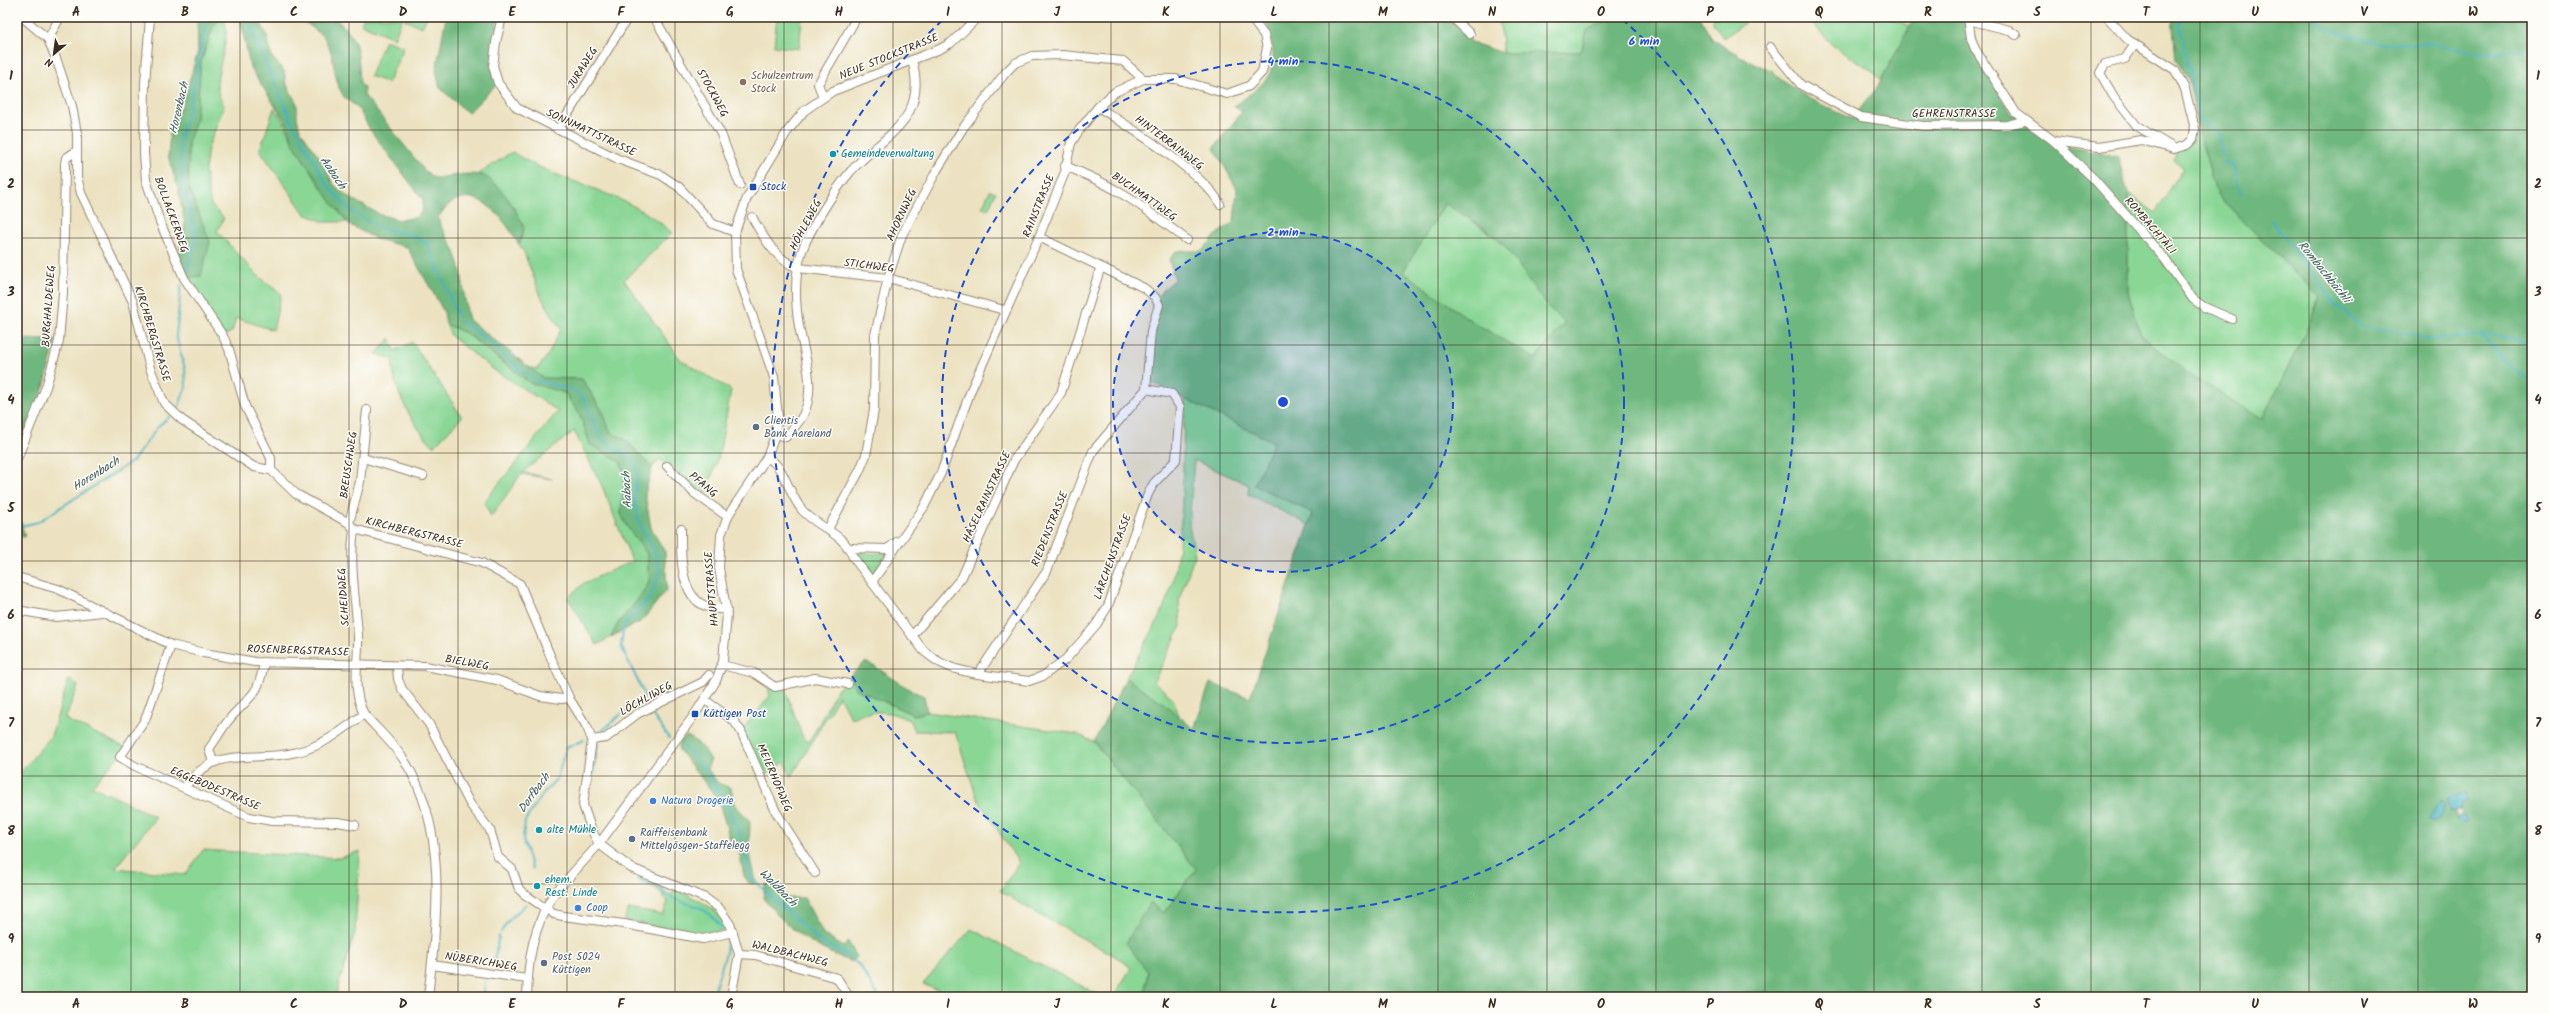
<svg xmlns="http://www.w3.org/2000/svg" width="2549" height="1014" viewBox="0 0 2549 1014" font-family="Kalam,sans-serif">
<rect width="100%" height="100%" fill="#fdfcf7"/>
<filter id="ink" filterUnits="userSpaceOnUse"><feTurbulence type="fractalNoise" baseFrequency=".025" numOctaves="2"/><feDisplacementMap in="SourceGraphic" scale="8" xChannelSelector="R" yChannelSelector="G"/><feConvolveMatrix kernelMatrix="1 2 1 2 8 2 1 2 1" color-interpolation-filters="sRGB"/></filter>
<filter id="wash" filterUnits="userSpaceOnUse"><feTurbulence type="fractalNoise" baseFrequency=".012" numOctaves="4" result="noise"/><feDisplacementMap in="SourceGraphic" scale="16" xChannelSelector="R" yChannelSelector="G"/><feGaussianBlur stdDeviation="0.9" result="paint"/><feColorMatrix in="noise" values="0 0 0 0 0 0 0 0 0 0 0 0 0 0 0 0 0 1.4 0 .05"/><feComposite in="paint" operator="in"/></filter>
<g filter="url(#wash)">
<rect width="100%" height="100%" fill="#ece2c1"/>
<!-- green -->
<g fill="#89d695" stroke="#62805a">
<path d="M221,17C235,28 216,69 217,86C217,92 221,100 224,106L208,148L205,171L211,205L224,218L217,231L256,274L281,294L273,330L236,318L232,332L223,336L184,278L194,202L189,188L188,143L196,119L201,62L213,27Z"/>
<polygon points="364,17 403,17 394,38 361,24"/>
<polygon points="406,17 427,17 422,27 405,20"/>
<polygon points="777,17 802,17 799,49 774,46"/>
<polygon points="1499,17 1604,17 1605,21 1587,30 1581,52 1503,53"/>
<polygon points="1713,17 1739,17 1744,24 1723,38 1712,21"/>
<polygon points="1807,17 1888,17 1910,26 1882,80 1871,70 1832,45"/>
<polygon points="385,40 404,47 388,83 370,76"/>
<path d="M274,108C284,121 287,132 295,145C310,172 328,198 347,222H324L305,214L260,150Z"/>
<polygon points="2198,130 2217,195 2320,297 2305,334 2262,419 2186,372 2141,335 2128,291 2128,194 2156,213 2183,168 2173,161 2179,149"/>
<path d="M512,152C562,185 627,190 672,233L624,280L681,360L731,390L719,455L705,495L660,459L652,468L626,440L610,432L604,414L582,379L543,378L527,367L537,369L548,355L561,329L541,297L524,252L517,242L520,243L514,207L482,175L478,174Z"/>
<polygon points="990,190 996,192 988,210 982,208"/>
<path d="M1445,203C1462,215 1482,226 1498,240C1524,263 1536,301 1565,322L1535,359L1473,322L1403,272Z"/>
<polygon points="446,324 466,333 503,363 549,388 565,393 580,415 590,444 620,462 625,474 621,514 628,528 647,554 649,582 637,601 619,622 611,637 597,645 568,598 584,583 632,561 602,486 574,431 523,472 552,479 521,474 491,517 484,502 558,411 494,370 451,336"/>
<path d="M390,338L395,351L412,342L462,417L434,446C414,429 390,386 393,359L376,354Z"/>
<path d="M1185,399L1274,442L1254,485L1313,513L1309,525L1248,494L1249,485L1194,460L1189,525L1195,555L1179,599L1181,626L1154,681L1173,699L1180,718L1126,678C1144,645 1166,612 1174,576C1186,518 1181,458 1185,399Z"/>
<polygon points="858,552 872,554 888,552 874,573 871,573 856,554"/>
<path d="M850,676L856,689L914,715L927,712L1077,734L1094,742L1196,869L1164,913L1149,903L1148,972L1144,997H1113L1131,968L1115,956L1045,918L1000,891L1019,863L977,798L955,732L914,731L911,721C887,710 876,709 851,718L839,696L791,778L785,762L762,777L741,731L770,696L767,683L784,686L803,738L809,742L837,690Z"/>
<polygon points="69,678 78,686 65,719 126,748 92,786 156,817 115,868 185,875 203,850 340,858 360,851 355,932 335,997 17,997 17,777 51,736"/>
<path d="M639,876L665,886L663,892L672,895L674,889C696,899 717,906 728,929C695,941 657,926 624,920L629,909L663,915L668,902L657,889L638,881Z"/>
<polygon points="971,929 1103,997 953,997 923,984"/>
</g>
<!-- forest -->
<g fill="#6eb77e" stroke="#54704e" fill-rule="evenodd">
<polygon points="197,17 221,17 213,27 201,62 196,119 188,143 189,188 210,242 201,276 184,278 177,262 185,225 178,188 168,156 171,123 182,106 198,51"/>
<path d="M236,17H258L267,36L272,57L284,71L286,83L297,104V118L300,130L320,158L334,185L348,197L381,215L400,220L417,217L422,211L423,200L371,131L358,108L344,97L338,86L331,52L324,37L299,17H333C360,38 358,51 360,83L364,87V95L424,170L434,178C449,177 465,172 480,175C496,177 519,213 524,228L520,243L517,242C501,212 466,173 438,218C441,230 450,240 455,252C464,273 463,297 469,320L543,378L582,379L604,414L610,432L626,440L652,468L645,494L651,528L665,552L667,589L642,621L611,637L619,622L637,601L649,582L647,554L628,528L621,514L625,474L620,462L590,444L580,415L565,393L530,383L466,333L446,324L444,312L407,247L376,239L350,225L332,203L294,145L286,123L250,67L241,22Z"/>
<polygon points="446,17 498,17 493,66 498,83 468,113 440,88 436,71"/>
<path d="M1265,17H1449L1473,43L1503,53L1581,52L1587,30L1605,21L1604,17H1700L1713,40L1754,64L1772,70L1780,79L1810,99L1852,119L1876,89L1915,17H1965L1966,33L1971,46L2012,114L2071,147L2118,157L2128,194V291L2141,335L2186,372L2262,419L2305,334L2320,297L2217,195L2198,130L2188,78L2176,60L2172,17H2532V997H1144L1148,972L1126,943L1150,902L1164,913L1196,869L1094,742L1126,678L1162,702L1194,729L1210,683L1250,698L1313,513L1254,485L1274,442L1152,383C1144,351 1159,329 1157,296L1175,279L1169,260L1176,251H1202L1217,234L1234,222L1237,189L1214,148L1243,110L1234,107C1243,99 1253,93 1261,85C1281,65 1272,41 1265,17ZM1445,203C1462,215 1484,226 1499,240C1523,265 1537,302 1565,322L1535,359L1473,322L1403,272ZM2462,803L2460,810L2464,816L2456,818V811H2451L2449,805Z"/>
<polygon points="17,339 56,340 44,387 17,453"/>
<polygon points="17,520 20,520 25,537 17,536"/>
<path d="M865,662C885,670 902,688 924,696L927,712L914,715L856,689L850,676Z"/>
<path d="M687,736C698,741 705,750 711,760L707,768L718,783L731,788L735,805L750,821L749,850L756,881L754,884L749,883L744,876L739,851L731,843L718,799L678,749L681,740Z"/>
<path d="M770,882L789,898H804L824,935L844,947L848,941L857,957L852,962C816,949 787,929 763,898L765,886Z"/>
</g>
<!-- water -->
<g fill="#47b3c4" stroke="#416e71">
<polygon points="2466,792 2468,801 2462,803 2460,810 2451,812 2447,802 2448,798"/>
<polygon points="2440,799 2444,805 2440,819 2434,821 2429,820"/>
<polygon points="2461,814 2467,818 2468,822 2465,824 2456,818"/>
</g>
<g fill="none" stroke-linecap="round" stroke-linejoin="round">
<!-- stream -->
<g stroke="#47b3c4" stroke-width="2">
<polyline points="246,17 291,120 328,186 351,211 381,228 411,235 427,243 458,316"/>
<polyline points="2311,17 2328,29 2380,44 2429,43 2476,53 2532,49"/>
<polyline points="2181,20 2179,29 2184,39 2183,49 2187,59 2186,64 2191,70 2192,88 2200,120 2219,134 2224,163 2233,165 2241,195"/>
<polyline points="2271,220 2337,305 2361,327 2399,331 2431,340 2480,335 2512,337 2532,348"/>
<polyline points="186,273 196,237 181,173 180,136 189,109 207,17"/>
<polyline points="462,322 489,341 519,369 540,382 571,389 583,398 599,434 607,444 623,452 635,464 638,475 634,494 638,520 655,553 660,572 650,598 624,625 621,646 644,694 643,700 622,714"/>
<polyline points="2480,335 2514,370 2532,381"/>
<polyline points="177,411 186,387 185,369 176,336 181,285"/>
<polyline points="17,527 38,522 133,461 157,428 170,416"/>
<polyline points="651,713 669,738"/>
<polyline points="602,731 620,715"/>
<polyline points="684,747 696,757 717,788 738,829 751,878 822,943 847,955 860,966 879,997"/>
<polyline points="593,774 598,744"/>
<polyline points="532,869 523,840 525,821 542,795 557,778 566,748 584,740"/>
<path d="M641,880L661,889L662,892C686,909 701,898 722,928"/>
<polyline points="501,932 508,921 526,904"/>
<polyline points="494,961 499,936"/>
<polyline points="485,981 484,993 487,997"/>
<polyline points="712,997 726,953 727,938"/>
</g>
</g>
</g>
<g filter="url(#ink)">
<g fill="none" stroke-linecap="round" stroke-linejoin="round">
<!-- minor casing -->
<g stroke="#948670" stroke-width="10">
<g id="minor">
<polyline points="22,17 48,39 57,61 72,106 77,133 77,177 81,193 133,302 150,368 164,403 182,420 254,467 271,470 296,494 349,523 354,529 482,563 520,584 552,660 569,698 587,727 592,740 583,805 592,831 599,844 631,868 705,898 719,908 730,924 739,954 731,997"/>
<polyline points="150,17 145,83 144,153 146,180 160,222 184,278 223,336 229,349 245,406 271,458 271,470"/>
<polyline points="502,17 496,42 493,66 498,83 517,108 618,159 661,175 679,187 713,224 735,232"/>
<polyline points="654,17 721,134 740,185"/>
<polyline points="1452,17 1470,34"/>
<polyline points="1968,17 1971,38 1975,49 2016,113 2054,141 2094,179 2164,258 2193,299 2204,307 2232,319"/>
<polyline points="1968,20 2009,30 2016,35"/>
<polyline points="48,39 60,17"/>
<polyline points="2135,44 2125,59 2105,64 2100,73 2114,97 2137,126 2172,147"/>
<polyline points="1770,47 1801,85 1861,117 1923,126 2007,125 2024,121"/>
<polyline points="823,97 818,84 857,17"/>
<path d="M1098,107C1128,126 1205,174 1220,204"/>
<polyline points="558,130 628,17"/>
<polyline points="2054,141 2099,147 2141,140 2174,149 2187,145 2193,139 2195,129 2185,89 2175,70 2127,39 2107,17"/>
<path d="M1065,166C1115,185 1145,208 1187,240"/>
<path d="M752,217C764,238 775,259 798,268L888,278L1004,310"/>
<path d="M775,434L786,437C792,430 799,423 803,415C817,388 804,354 799,326C795,302 794,275 802,251C811,227 834,191 851,171C884,134 929,121 912,60"/>
<path d="M767,457C785,467 788,493 802,510C818,528 844,533 853,557L923,650C940,666 956,670 978,674L1047,571L1093,451L1146,389L1151,331L1159,305L1155,297L1144,288L1039,237"/>
<polyline points="363,458 423,476"/>
<polyline points="17,459 46,387 59,341 63,293 65,164 66,158 75,152"/>
<polyline points="667,466 694,493 728,517"/>
<polyline points="349,523 360,482 367,410"/>
<path d="M354,529C349,564 356,601 358,636C359,663 351,689 364,714C377,729 393,743 404,760C449,829 437,920 428,997"/>
<path d="M681,529C681,562 679,613 727,609"/>
<polyline points="828,529 860,470 866,455 874,410 875,335 888,278 902,235 937,170 963,128 1006,72 1015,63 1032,56 1062,55 1123,61 1143,79"/>
<polyline points="850,548 887,549 898,541"/>
<polyline points="17,577 58,589 171,645 204,653 255,662 425,666 497,680 540,696 561,699 569,698"/>
<polyline points="872,582 924,507 941,473 971,390 1039,237 1065,172 1071,143 1080,129 1098,107 1115,92 1143,79 1176,79 1227,94 1249,86 1262,72 1267,48 1264,35 1250,17"/>
<polyline points="17,610 56,617 102,612"/>
<polyline points="912,636 962,577 1014,460 1061,393 1100,269"/>
<polyline points="171,645 145,720 120,757 135,766 249,817 272,821 338,822 355,825"/>
<polyline points="722,665 754,673 775,687 815,678 848,684"/>
<polyline points="397,666 398,679 402,689 429,724 470,804 490,830 498,857 512,869 519,889 524,894 554,914 563,916 624,924 703,939 733,932"/>
<polyline points="978,674 1029,681 1043,676 1066,659 1096,625 1108,606 1148,494 1154,483 1176,460 1180,407 1172,394 1146,389"/>
<polyline points="705,700 734,721 741,731 776,812 815,873"/>
<polyline points="592,740 606,738 637,714 703,682 709,675"/>
<path d="M213,762L209,749C217,738 224,724 234,714C254,693 259,693 264,662"/>
<path d="M185,787C217,742 253,764 297,752C323,746 343,730 364,714"/>
<polyline points="739,954 755,955 837,978 849,997"/>
<polyline points="432,965 527,979"/>
<path d="M527,997C528,959 533,928 553,895L599,844L695,714L716,681L723,661L727,614L719,568L721,535L729,514L767,457L773,441L778,418L774,377L736,269L735,232L747,198L787,132L804,111L833,91L940,49L951,43L978,17"/>
</g>
</g>
<!-- minor -->
<use href="#minor" stroke="#fff" stroke-width="8"/>
</g>
</g>
<!-- grid -->
<path fill="none" stroke="#3b2a1e" stroke-width="1" stroke-opacity="0.55" d="M131,17V997M240,17V997M349,17V997M458,17V997M567,17V997M675,17V997M784,17V997M893,17V997M1002,17V997M1111,17V997M1220,17V997M1329,17V997M1438,17V997M1547,17V997M1656,17V997M1765,17V997M1874,17V997M1982,17V997M2091,17V997M2200,17V997M2309,17V997M2418,17V997M17,130H2532M17,238H2532M17,345H2532M17,453H2532M17,561H2532M17,669H2532M17,776H2532M17,884H2532"/>
<!-- distance rings -->
<circle cx="1283" cy="402" r="170" fill="#1d4ed8" fill-opacity=".12"/>
<g fill="none" stroke="#1d4ed8" stroke-width="2" stroke-dasharray="7 5">
<circle cx="1283" cy="402" r="170"/>
<circle cx="1283" cy="402" r="341"/>
<path d="M1622 19A511 511 0 1 1 944 19"/>
</g>
<!-- markers -->
<circle fill="#8d6e63" stroke="#fdfcf7" stroke-width="1.5" cx="743" cy="82" r="4"/>
<g fill="#0f9aa8" stroke="#fdfcf7" stroke-width="1.5">
<circle cx="833" cy="154" r="4"/>
<circle cx="539" cy="830" r="4"/>
<circle cx="537" cy="886" r="4"/>
</g>
<g fill="#1a4fb4" stroke="#fdfcf7" stroke-width="1.5">
<rect x="749" y="183" width="8" height="8" rx="2"/>
<rect x="691" y="710" width="8" height="8" rx="2"/>
</g>
<g fill="#5c6f8a" stroke="#fdfcf7" stroke-width="1.5">
<circle cx="756" cy="427" r="4"/>
<circle cx="632" cy="839" r="4"/>
<circle cx="544" cy="963" r="4"/>
</g>
<g fill="#3f7fe0" stroke="#fdfcf7" stroke-width="1.5">
<circle cx="653" cy="801" r="4"/>
<circle cx="578" cy="908" r="4"/>
</g>
<g text-anchor="middle" dominant-baseline="central" stroke-width="3" stroke-linejoin="round" paint-order="stroke">
<!-- street labels -->
<g font-size="11" fill="#3b2a1e" stroke="#fdfcf7">
<text transform="translate(889 57) rotate(-22)">NEUE STOCKSTRASSE</text>
<text transform="translate(583 68) rotate(-58)">JURAWEG</text>
<text transform="translate(712 93) rotate(61)">STOCKWEG</text>
<text x="1954" y="114">GEHRENSTRASSE</text>
<text transform="translate(591 133) rotate(25)">SONNMATTSTRASSE</text>
<text transform="translate(1169 143) rotate(37)">HINTERRAINWEG</text>
<text transform="translate(1144 197) rotate(35)">BUCHMATTWEG</text>
<text transform="translate(1039 206) rotate(-68)">RAINSTRASSE</text>
<text transform="translate(171 215) rotate(70)">BOLLACKERWEG</text>
<text transform="translate(902 215) rotate(-65)">AHORNWEG</text>
<text transform="translate(806 225) rotate(-62)">HÖHLEWEG</text>
<text transform="translate(2150 226) rotate(49)">ROMBACHTÄLI</text>
<text transform="translate(869 266) rotate(7)">STICHWEG</text>
<text transform="translate(49 306) rotate(-86)">BURGHALDEWEG</text>
<text transform="translate(152 334) rotate(73)">KIRCHBERGSTRASSE</text>
<text transform="translate(349 465) rotate(-82)">BREUSCHWEG</text>
<text transform="translate(703 485) rotate(40)">PFANG</text>
<text transform="translate(987 497) rotate(-65)">HASELRAINSTRASSE</text>
<text transform="translate(1050 529) rotate(-68)">RIEDENSTRASSE</text>
<text transform="translate(414 533) rotate(14)">KIRCHBERGSTRASSE</text>
<text transform="translate(1113 557) rotate(-70)">LÄRCHENSTRASSE</text>
<text transform="translate(712 589) rotate(-95)">HAUPTSTRASSE</text>
<text transform="translate(344 597) rotate(-94)">SCHEIDWEG</text>
<text transform="translate(298 651) rotate(2)">ROSENBERGSTRASSE</text>
<text transform="translate(467 663) rotate(10)">BIELWEG</text>
<text transform="translate(646 699) rotate(-29)">LÖCHLIWEG</text>
<text transform="translate(774 778) rotate(67)">MEIERHOFWEG</text>
<text transform="translate(215 789) rotate(23)">EGGEBODESTRASSE</text>
<text transform="translate(790 954) rotate(14)">WALDBACHWEG</text>
<text transform="translate(481 962) rotate(9)">NÜBERICHWEG</text>
</g>
<!-- education labels -->
<g font-size="11" fill="#785e54" stroke="#fdfcf7" text-anchor="start">
<text x="751" y="76">Schulzentrum<tspan x="751" dy="13">Stock</tspan></text>
</g>
<!-- culture labels -->
<g font-size="11" fill="#0d838f" stroke="#fdfcf7" text-anchor="start">
<text x="841" y="154">Gemeindeverwaltung</text>
<text x="547" y="830">alte Mühle</text>
<text x="545" y="880">ehem.<tspan x="545" dy="13">Rest. Linde</tspan></text>
</g>
<!-- transit labels -->
<g font-size="11" fill="#164399" stroke="#fdfcf7" text-anchor="start">
<text x="761" y="187">Stock</text>
<text x="703" y="714">Küttigen Post</text>
</g>
<!-- service labels -->
<g font-size="11" fill="#4e5e75" stroke="#fdfcf7" text-anchor="start">
<text x="764" y="421">Clientis<tspan x="764" dy="13">Bank Aareland</tspan></text>
<text x="640" y="833">Raiffeisenbank<tspan x="640" dy="13">Mittelgösgen-Staffelegg</tspan></text>
<text x="552" y="957">Post 5024<tspan x="552" dy="13">Küttigen</tspan></text>
</g>
<!-- shop labels -->
<g font-size="11" fill="#366cbe" stroke="#fdfcf7" text-anchor="start">
<text x="661" y="801">Natura Drogerie</text>
<text x="586" y="908">Coop</text>
</g>
<!-- water labels -->
<g font-size="12" font-style="italic" fill="#406160" stroke="#fdfcf7">
<text transform="translate(179 108) rotate(-77)">Horenbach</text>
<text transform="translate(333 173) rotate(56)">Aabach</text>
<text transform="translate(2324 272) rotate(51)">Rombachbächli</text>
<text transform="translate(96 474) rotate(-32)">Horenbach</text>
<text transform="translate(627 490) rotate(-92)">Aabach</text>
<text transform="translate(534 793) rotate(-54)">Dorfbach</text>
<text transform="translate(778 888) rotate(45)">Waldbach</text>
</g>
</g>
<circle cx="1283" cy="402" r="6" fill="#1d4ed8" stroke="#fdfcf7" stroke-width="2"/>
<g font-size="12" text-anchor="middle" font-weight="bold" fill="#1d4ed8" stroke="#fdfcf7" stroke-width="3" stroke-linejoin="round" paint-order="stroke">
<text x="1644" y="45">6 min</text>
<text x="1283" y="65">4 min</text>
<text x="1283" y="236">2 min</text>
</g>
<!-- margin -->
<rect width="2549" height="1014" fill="none" stroke="#fdfcf7" stroke-width="44"/>
<!-- north arrow -->
<g transform="translate(54 54) rotate(209)" stroke="#fdfcf7" stroke-width="3" paint-order="stroke">
<path d="M0-3L7 15L0 10L-7 15Z" fill="#3b2a1e"/>
<text y="-6" font-size="11" font-weight="bold" text-anchor="middle" fill="#3b2a1e">N</text>
</g>
<rect x="22" y="22" width="2505" height="970" fill="none" stroke="#3b2a1e" stroke-width="1.5"/>
<g font-size="13" text-anchor="middle" font-weight="bold" fill="#3b2a1e">
<text x="76" y="16">A</text>
<text x="185" y="16">B</text>
<text x="294" y="16">C</text>
<text x="403" y="16">D</text>
<text x="512" y="16">E</text>
<text x="621" y="16">F</text>
<text x="730" y="16">G</text>
<text x="839" y="16">H</text>
<text x="948" y="16">I</text>
<text x="1057" y="16">J</text>
<text x="1166" y="16">K</text>
<text x="1274" y="16">L</text>
<text x="1383" y="16">M</text>
<text x="1492" y="16">N</text>
<text x="1601" y="16">O</text>
<text x="1710" y="16">P</text>
<text x="1819" y="16">Q</text>
<text x="1928" y="16">R</text>
<text x="2037" y="16">S</text>
<text x="2146" y="16">T</text>
<text x="2255" y="16">U</text>
<text x="2364" y="16">V</text>
<text x="2473" y="16">W</text>
<text x="11" y="80">1</text>
<text x="2538" y="80">1</text>
<text x="11" y="188">2</text>
<text x="2538" y="188">2</text>
<text x="11" y="296">3</text>
<text x="2538" y="296">3</text>
<text x="11" y="404">4</text>
<text x="2538" y="404">4</text>
<text x="11" y="512">5</text>
<text x="2538" y="512">5</text>
<text x="11" y="619">6</text>
<text x="2538" y="619">6</text>
<text x="11" y="727">7</text>
<text x="2538" y="727">7</text>
<text x="11" y="835">8</text>
<text x="2538" y="835">8</text>
<text x="11" y="943">9</text>
<text x="2538" y="943">9</text>
<text x="76" y="1008">A</text>
<text x="185" y="1008">B</text>
<text x="294" y="1008">C</text>
<text x="403" y="1008">D</text>
<text x="512" y="1008">E</text>
<text x="621" y="1008">F</text>
<text x="730" y="1008">G</text>
<text x="839" y="1008">H</text>
<text x="948" y="1008">I</text>
<text x="1057" y="1008">J</text>
<text x="1166" y="1008">K</text>
<text x="1274" y="1008">L</text>
<text x="1383" y="1008">M</text>
<text x="1492" y="1008">N</text>
<text x="1601" y="1008">O</text>
<text x="1710" y="1008">P</text>
<text x="1819" y="1008">Q</text>
<text x="1928" y="1008">R</text>
<text x="2037" y="1008">S</text>
<text x="2146" y="1008">T</text>
<text x="2255" y="1008">U</text>
<text x="2364" y="1008">V</text>
<text x="2473" y="1008">W</text>
</g>
</svg>
